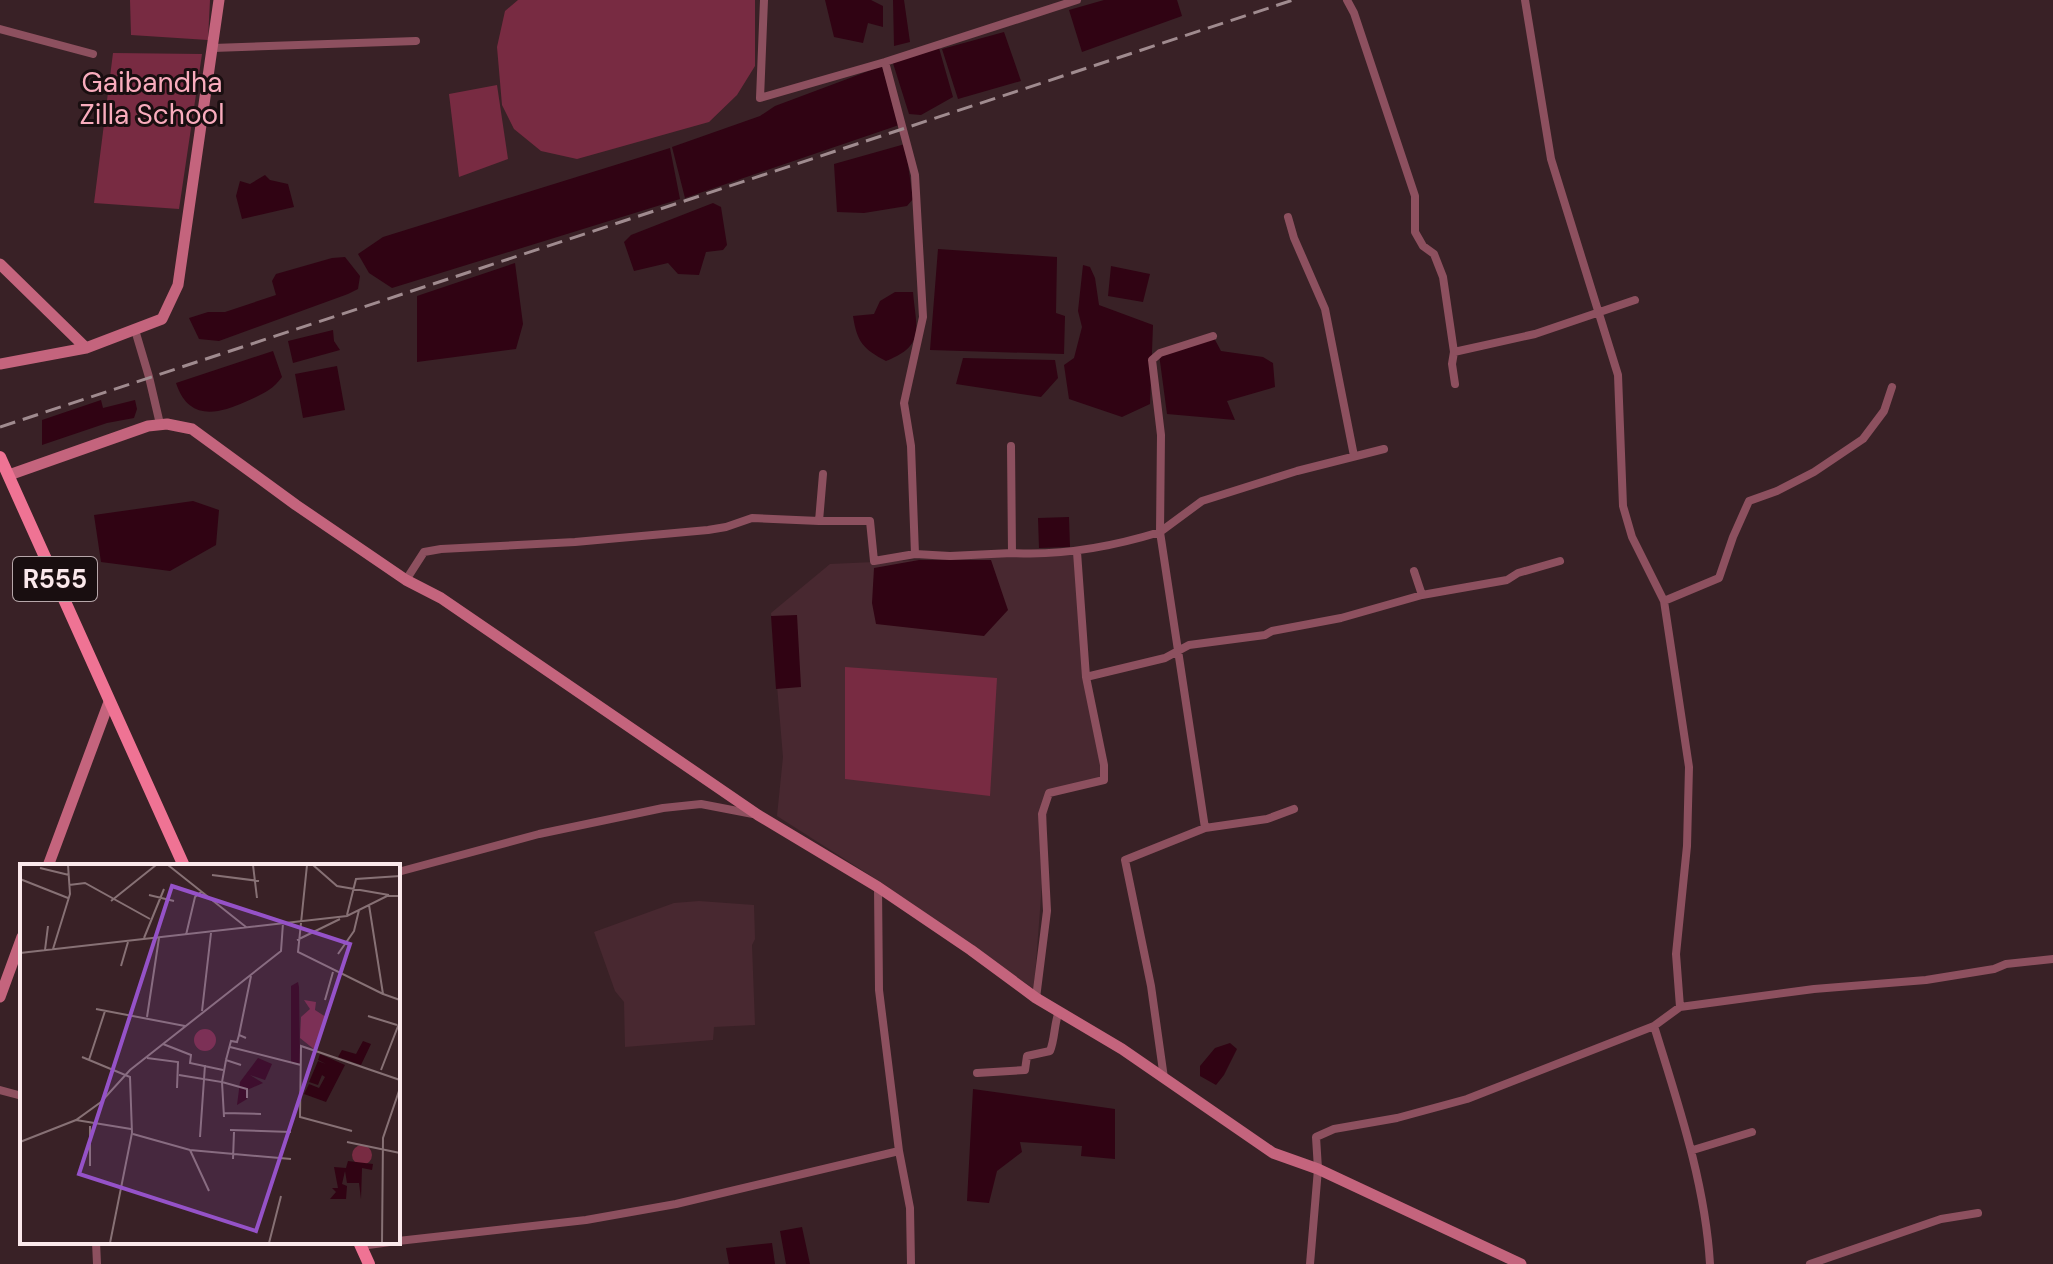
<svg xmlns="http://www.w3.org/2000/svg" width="2053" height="1264" font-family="'DM Sans',sans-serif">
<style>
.built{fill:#482830}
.green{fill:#782b42}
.water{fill:#300313}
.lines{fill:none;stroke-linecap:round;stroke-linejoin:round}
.street{stroke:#8d505f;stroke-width:8}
.secondary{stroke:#c4647d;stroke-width:11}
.primary{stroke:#ef7394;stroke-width:12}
.rail{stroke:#a08b8f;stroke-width:3;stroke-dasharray:16 8;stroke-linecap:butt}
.labels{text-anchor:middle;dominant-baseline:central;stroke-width:6;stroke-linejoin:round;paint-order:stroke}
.shield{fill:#190e10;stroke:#b7a7aa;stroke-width:2}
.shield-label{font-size:26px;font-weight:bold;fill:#fbe9ec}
.park-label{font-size:28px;fill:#f9acbd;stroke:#190e10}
.inset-road{fill:none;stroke:#877175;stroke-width:2}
.view{fill:#9552c8;fill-opacity:0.15;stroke:#9552c8;stroke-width:4}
.inset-edge{fill:none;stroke:#fbe9ec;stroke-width:4}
</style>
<rect width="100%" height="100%" fill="#392126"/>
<path class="built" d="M1076,553L1083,676L1104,780L1049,792L1034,989L882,883L777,816L783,757L771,613L830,564Z
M699,901L754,905L755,939L752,945L755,1025L714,1027L713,1040L625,1047L624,1002L615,991L594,932L674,903Z"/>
<path class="green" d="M130,0H210L208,40L131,35Z
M518,0H755V66L737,95L709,122L577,159L541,151L514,129L502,105L497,47L505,11Z
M113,53L202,54L179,209L94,203Z
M497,85L508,159L459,177L449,94Z
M845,667L997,678L990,796L845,779Z"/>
<path class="water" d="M825,0H871L883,6V27L868,23L863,43L834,37Z
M893,0H904L910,42L894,46Z
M1104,0H1177L1182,16L1082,52L1069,10Z
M1004,32L1021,81L958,99L942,49Z
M939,48L953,97L921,115L909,114L892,60Z
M882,66L899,125L685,198L672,147L760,116L775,106Z
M905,144L913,199L907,206L864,213L837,212L834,164Z
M670,148L680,199L392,288L369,273L358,254L383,237Z
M265,175L270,180L288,184L294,207L242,219L236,196L240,181L250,184Z
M713,203L721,207L727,245L723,250L706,252L699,275L678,274L668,263L634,271L624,242L631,235Z
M938,249L1057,257L1056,313L1065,316L1064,354L930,350Z
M345,257L360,276L358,289L348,294L219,341L199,339L189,318L208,312H225L276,295L272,281L276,274L332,258Z
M515,263L523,324L516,349L417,362V296Z
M1083,265L1090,267L1095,278L1099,305L1153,325L1150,404L1122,417L1069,399L1064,365L1074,358L1082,327L1078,311Z
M1111,266L1150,274L1143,302L1108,296Z
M895,292H913C916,329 926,345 886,361C863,349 857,342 853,316L874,314L880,301Z
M333,330L334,341L340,350L293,363L288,341Z
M1214,338L1221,351L1263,357L1273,363L1275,387L1227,401L1235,420L1167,414L1159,354Z
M273,351L282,377C272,391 260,395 245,402C216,415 188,420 176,383Z
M963,358L1055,360L1058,378L1041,397L956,384Z
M337,366L345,410L303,418L295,374Z
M101,400L103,408L135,400L137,409L134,418L107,423L42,445V420Z
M193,501L219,510L216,545L170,571L101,562L94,515Z
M1069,517L1070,547L1039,548L1038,518Z
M919,560H991L1008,610L984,636L876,624L872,603L874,568Z
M797,615L801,687L776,689L771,616Z
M1230,1043L1237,1049L1224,1075L1216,1085L1200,1076V1066L1215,1048Z
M973,1089L1115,1109V1159L1081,1156L1082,1146L1020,1142L1022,1152L997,1171L989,1203L967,1201Z
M802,1227L810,1264H786L780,1231Z
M772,1243L775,1264H729L726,1248Z"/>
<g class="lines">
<path class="street" d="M764,0L760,98L885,62L1077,0
M1347,0L1354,13L1415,196V232L1423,246L1434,254L1443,277L1454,352L1452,364L1455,384
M1525,0L1551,159L1618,375L1623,506L1632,537L1664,601L1689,767L1687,846L1676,954L1680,1007
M0,29L93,54
M213,48L416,41
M885,62L915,175L923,317L904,403L911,446L915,554
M1288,217L1294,238L1325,309L1354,456
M135,330L149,377L160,424
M1454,352L1535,334L1635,300
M1011,446L1012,553C1063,556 1111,547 1160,532L1161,435L1152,360L1160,353L1213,336
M819,521H870L874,561L915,554L950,556L1012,553
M1414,571L1422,595
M406,580L424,552L441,549L575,542L708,530L726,527L752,518L819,521L823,474
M1664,601L1719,578L1733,537L1749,501L1777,491L1814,472L1863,439L1884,411L1892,387
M1086,677L1165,658L1189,645L1265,635L1272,631L1341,618L1422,595L1507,580L1518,573L1560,561
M1205,828L1160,532L1202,501L1297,471L1384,449
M398,872L539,834L663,808L701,804L753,814
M878,887L879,990L899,1151L910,1208L911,1264
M1036,998L1047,911L1042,814L1049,793L1104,780V765L1086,677L1077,552
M1654,1026C1678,1104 1705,1182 1710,1264
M977,1073L1025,1070L1027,1056L1050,1051C1055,1039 1054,1024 1059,1011
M1164,1078L1151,986L1125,860L1205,828L1267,819L1294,809
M0,1090L22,1096
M1693,1150L1752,1132
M398,1241L586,1220L676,1204L899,1151
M96,1242L97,1264
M361,1246L390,1242
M1310,1264L1318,1169L1316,1137L1334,1129L1397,1118L1467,1099L1654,1026L1680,1007L1814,989L1926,980L1994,969L2006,964L2053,959
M1810,1264L1941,1219L1978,1213"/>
<path class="secondary" d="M0,264L86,348
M0,364L86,348L162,319L178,285L219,0
M9,475L148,426L167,424L192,429L296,505L406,580L441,598L758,815L878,887L971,950L1036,998L1122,1049L1273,1153L1318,1169L1521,1264
M48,866L109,702
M0,997L22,937"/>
<path class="primary" d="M0,457L184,866
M359,1242L369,1264"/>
<path class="rail" d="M0,427L1293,0"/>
</g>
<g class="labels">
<rect class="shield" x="13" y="557" width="84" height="44" rx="6"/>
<g class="shield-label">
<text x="55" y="579">R555</text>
</g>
<g class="park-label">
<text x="152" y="82">Gaibandha<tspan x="152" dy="32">Zilla School</tspan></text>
</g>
</g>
<g transform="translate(20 864)">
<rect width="380" height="380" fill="#392126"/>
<path d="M284,136L296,138L295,146L306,153L295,186L280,174L281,153L290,145ZM174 176a11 11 0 1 1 22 0a11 11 0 1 1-22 0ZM332 291a10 10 0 1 1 20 0a10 10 0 1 1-20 0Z" fill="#782b42"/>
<path d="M278,118L279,123L280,200H271V122ZM343,177L351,180L341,201L318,193L322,186L336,190ZM300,190L325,201L306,238L284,230L289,220L299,224L305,213L302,211L298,221L289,218L298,197L306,200L298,196ZM238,194L252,200L245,216L230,211L243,219L227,226V235L217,241L220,218ZM328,297L353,300L352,306L342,304L341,335L339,319H327L325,307L322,320L327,322L326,335H310L316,328L312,324H318L314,303L326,304Z" fill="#300313"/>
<path class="inset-road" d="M148,1L226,63M233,1L237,34M287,1L278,88L363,130M293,1L317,22L369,31M20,4L49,11M192,11L239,17M0,15L48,34M49,21L65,19L130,55M129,31L154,37M91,37L136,1M349,41L363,130L380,136M327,51L336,15L380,12M166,71L175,33L181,28M124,74L144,25M277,76L320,55M33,85L50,30L48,1M25,86L28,62M0,89L327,52L367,32H380M318,90L334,67L339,46M101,102L108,78M305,136L313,108M76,145L165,162M182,147L191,69M348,152L377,161M127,153L139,74M226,174L219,171L231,112M143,180L171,191L170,199L203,206M210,183L281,201M62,193L110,213L112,269L90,379M127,194L158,198L157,224M69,196L85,147M206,196L211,177L217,178L219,171M221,201L206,196L202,218L227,225V234M361,206L380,157M159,211L202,218L204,253M204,249L241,250M56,256L111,265M210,266L271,268M332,267L280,253L281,182L380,216M113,270L170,286L271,295M180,273L185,201M0,278L56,256L81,238L110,206L261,87L263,59M327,278L380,289M170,286L189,327M213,295L214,268M70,302V262M249,379L261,332M362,379L363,274L380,224"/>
<path class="view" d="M152,22L330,80L236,367L59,310Z"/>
<rect width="380" height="380" class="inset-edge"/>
</g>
</svg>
